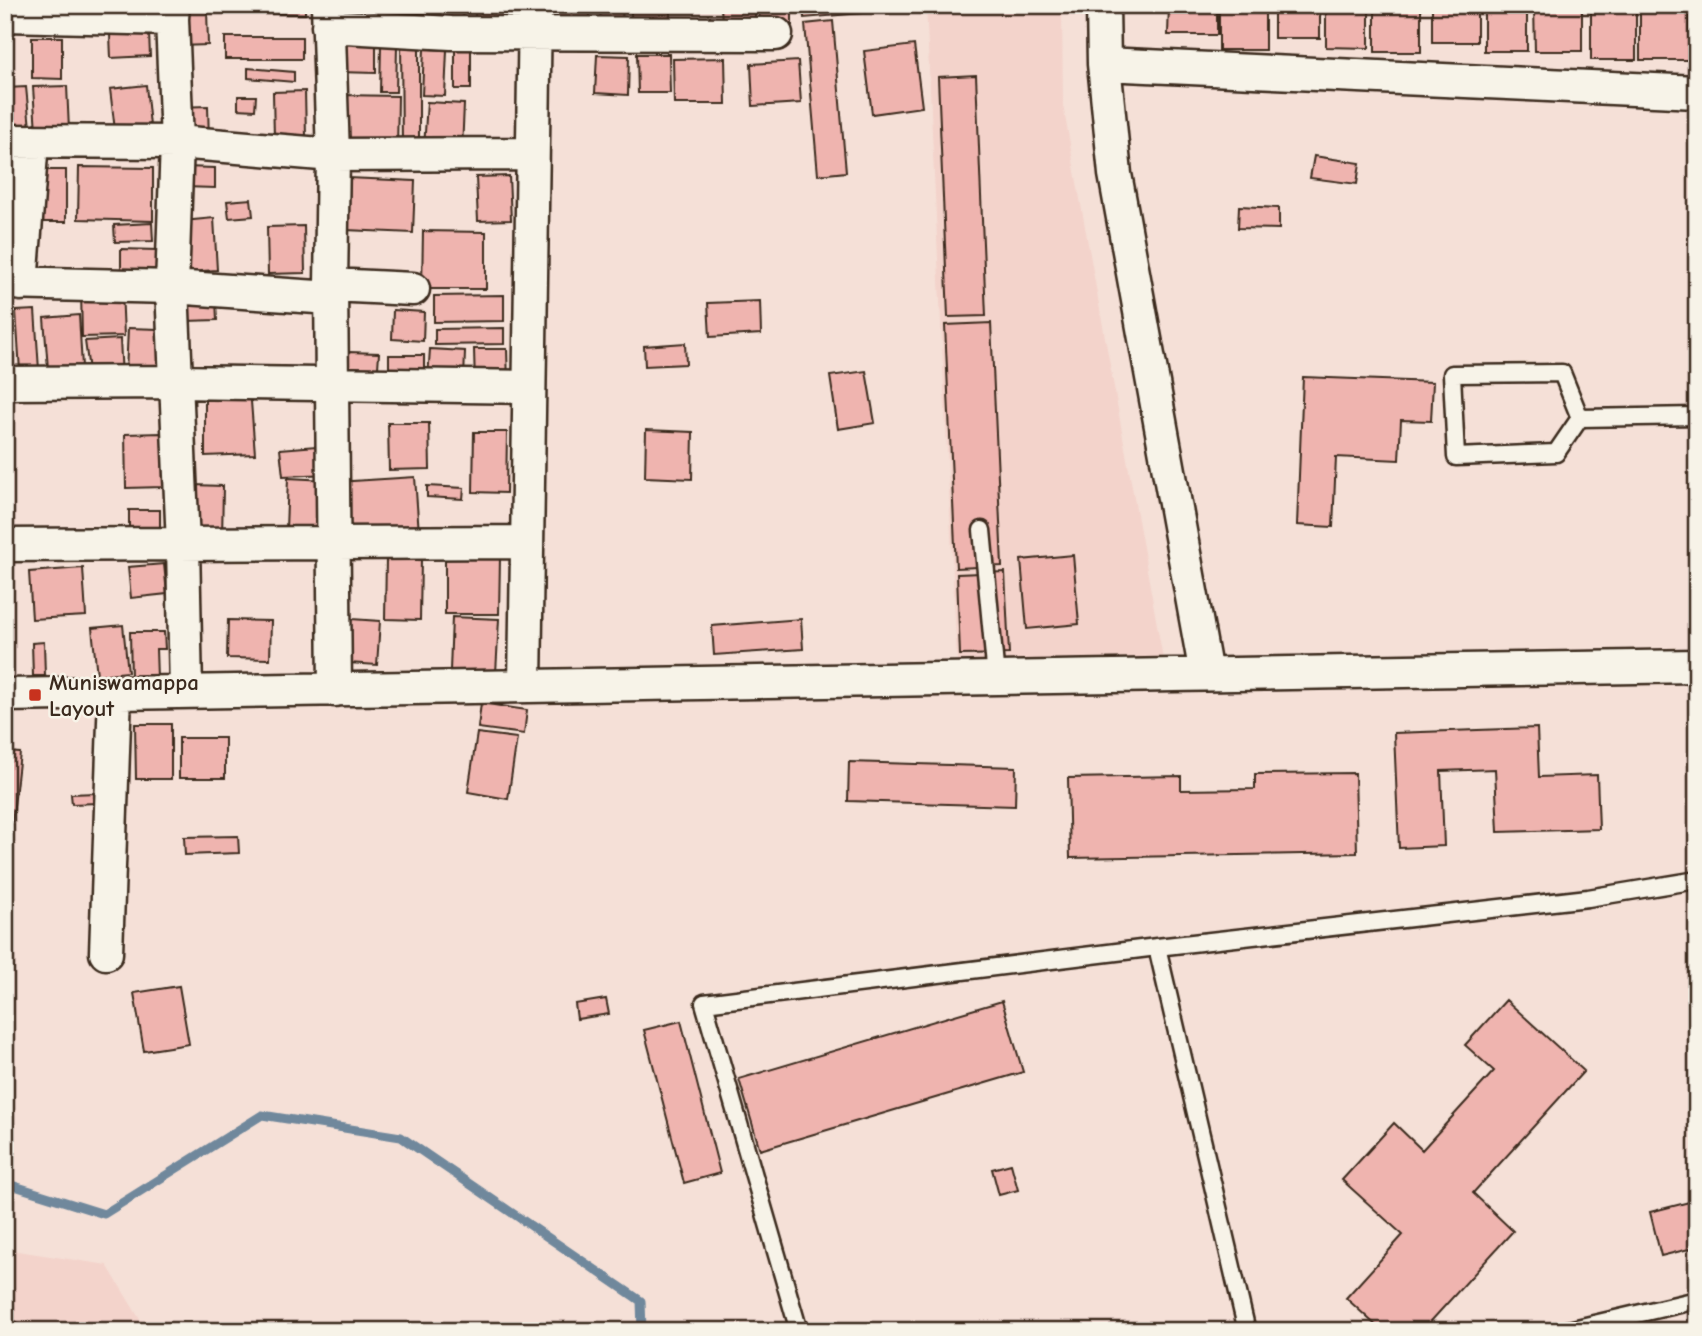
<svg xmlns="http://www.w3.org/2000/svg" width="1702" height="1336" font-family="'Comic Neue',sans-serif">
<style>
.built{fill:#f3d3cb}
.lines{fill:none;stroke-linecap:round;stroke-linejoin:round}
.stream{stroke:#6f889c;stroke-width:9}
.building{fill:#efb4af;stroke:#3b2a1e;stroke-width:2}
.lane-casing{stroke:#3b2a1e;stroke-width:21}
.street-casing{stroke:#3b2a1e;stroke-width:37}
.lane{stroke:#f7f3e8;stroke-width:16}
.street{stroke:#f7f3e8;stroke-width:32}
.poi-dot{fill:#c8321e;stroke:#f7f3e8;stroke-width:2.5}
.labels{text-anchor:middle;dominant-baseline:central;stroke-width:5;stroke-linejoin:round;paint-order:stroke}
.poi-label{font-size:23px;font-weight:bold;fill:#3b2a1e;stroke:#f7f3e8;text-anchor:start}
</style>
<rect width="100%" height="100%" fill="#f5e0d7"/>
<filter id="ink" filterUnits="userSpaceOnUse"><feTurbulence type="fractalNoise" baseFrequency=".0143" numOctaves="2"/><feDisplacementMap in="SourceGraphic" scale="14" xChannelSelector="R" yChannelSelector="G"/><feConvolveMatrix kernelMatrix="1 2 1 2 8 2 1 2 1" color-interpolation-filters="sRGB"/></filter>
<g filter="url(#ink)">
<path class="built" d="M926,5H1062L1063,105L1163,658L957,662Z
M5,1249L107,1265L147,1331H5Z"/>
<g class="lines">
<path class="stream" d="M5,1183L104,1214L262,1115L401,1137L641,1301L642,1331"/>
</g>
<path class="building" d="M248,5H305V14L248,13Z
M342,5H386L385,18L341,16Z
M419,5H463L462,21L418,19Z
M476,5H514L512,28L474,25Z
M541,5H590V26L541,25Z
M600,5H622L623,28H601Z
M631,5H670V27L631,25Z
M721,5H754L756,25H722Z
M759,5H792V25L760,27Z
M803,5H921V8L804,18Z
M1169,5H1217V35H1168Z
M1219,5H1265V50H1219Z
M1274,5H1320V38H1274Z
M1326,5H1369V48L1326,47Z
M1375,5H1421V52H1375Z
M1432,5H1477V42H1432Z
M1484,5H1527V51H1484Z
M1534,5H1582V51H1535Z
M1591,5H1636V60H1591Z
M1640,5H1689V60H1640Z
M1694,5H1697V61H1694Z
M207,9L208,45L179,46L177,10Z
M833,21L846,172L818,175L805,24Z
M149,33L150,56L111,58L110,34Z
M32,37H62V79L32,78Z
M225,37H302V59H225Z
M337,42L376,43V73L337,72Z
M401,42L419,43V145H402Z
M381,45H397L396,92H380Z
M914,45L922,107L872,114L864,51Z
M455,47H471V89H455Z
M424,49L447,50L445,96L422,95Z
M637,54H669L670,93H638Z
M597,55L629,56L628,95L595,93Z
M725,58L726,104H674L673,59Z
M798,61L801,103L753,106L751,64Z
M248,68L294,72V82L248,78Z
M976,75L986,316L948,317L938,77Z
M146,85L150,126L115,130L110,89Z
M67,86L69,130L36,131L33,87Z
M26,87L30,128L9,130L6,88Z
M305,91L306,137L274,138L273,92Z
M340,95L398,96L397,150L339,149Z
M238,96H256L255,110L238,109Z
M427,102L464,104L462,150L424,148Z
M208,106L209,141L177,142L176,107Z
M1314,156L1360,163L1357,184L1310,178Z
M79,167L153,168V221L78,219Z
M184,167L215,168V188L184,187Z
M37,170H66V222H37Z
M509,176L511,220L478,221L476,177Z
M348,178L415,181L413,233L346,230Z
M251,199L253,216L229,218L227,201Z
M1239,206L1279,208V229L1238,228Z
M214,218L217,270L187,272L183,221Z
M152,223L153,241L115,242L114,225Z
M304,226L305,273L268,274L267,227Z
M423,231L486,232V289H422Z
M121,249L157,250V278L121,277Z
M122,289L124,336L82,337L81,290Z
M504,295V321L434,322V296Z
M5,298H8V349H5Z
M216,300L217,320L186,321L185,301Z
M760,301L761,334L710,337L708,303Z
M35,310L39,370L20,371L16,311Z
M393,310L424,312L423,341L392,339Z
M79,315L82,367L48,369L44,318Z
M991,323L1002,566L956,568L945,325Z
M128,328L159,329L158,375L126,373Z
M504,328V344L435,345V329Z
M120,339L122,378H90L85,341Z
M685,343L686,364L645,366L644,346Z
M430,349L465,351L464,380L428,378Z
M474,349H507L508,384H475Z
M348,352L379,353L378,368H348Z
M389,355H424V369L389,368Z
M866,371L875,423L838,429L830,376Z
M1303,377L1433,382L1431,421L1401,420L1399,460L1336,457L1333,527L1297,525Z
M250,388L255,454L205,456V391Z
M388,423H429L430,469L389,470Z
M646,430L693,432L692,479L645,477Z
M474,432H507L506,493L473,492Z
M162,433L163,487L126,488L125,434Z
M329,445V474L283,476L280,449Z
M415,477L419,533L341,538L337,482Z
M288,478L327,480L326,531L286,529Z
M193,485L223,486L222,540H192Z
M427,486L464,488L463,499L427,497Z
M129,510H160V531L129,530Z
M1073,555L1079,624L1027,629L1021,560Z
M445,556L500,557L499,614H445Z
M386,558L421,559L420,620L385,619Z
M164,564L167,594L131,598L128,567Z
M83,568L86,616L32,619L29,572Z
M1005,572L1009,654L960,655L957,574Z
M452,617L499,619L496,673L450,671Z
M351,619L380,621L377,665L349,663Z
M801,619L803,649L714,655L712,626Z
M228,620L271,621L270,659L227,658Z
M123,625L128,672L97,675L92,628Z
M130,632H164L165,649H156L157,678H131Z
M44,642L45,676H33L32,643Z
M481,703L527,710L524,734L478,728Z
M135,724H171V779H136Z
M1537,728L1539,777L1597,775L1599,829L1498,832L1495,769L1441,771L1444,846L1399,848L1394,733Z
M477,733L517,738L508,799L468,792Z
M179,738H225V778H179Z
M5,752L20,753L11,833L5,832Z
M849,762L1016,767L1015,806L848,801Z
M1355,773L1357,853L1070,858L1068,778L1181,776V790L1255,789V774Z
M96,793L97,803L72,804L71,794Z
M238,836L239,853L185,855L184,837Z
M179,986L189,1044L144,1051L134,993Z
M606,999L609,1014L577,1019L575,1004Z
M1506,1000L1584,1071L1473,1193L1513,1231L1422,1331H1382L1346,1298L1403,1235L1342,1180L1394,1123L1422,1150L1494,1071L1465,1045Z
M1002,1001L1023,1072L760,1150L739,1079Z
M681,1021L720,1173L684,1183L644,1030Z
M1011,1164L1018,1190L999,1195L992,1169Z
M1697,1200V1247L1661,1256L1650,1212Z
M5,1312L26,1331H5Z"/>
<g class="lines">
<g class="lane-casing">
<path id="lane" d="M1562,373L1580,418L1556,453L1456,457L1452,374Z
M1580,418L1697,416
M982,530L996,678
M799,1331L704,1003L1157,947
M1247,1331L1157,947L1588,898L1697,880
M1564,1331L1697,1300"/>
</g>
<g class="street-casing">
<path id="street" d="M173,5L172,19L177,142L172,287L183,545L186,692
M328,5L333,155L331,285L335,690
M1103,5L1104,64L1697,92
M5,15L172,19
M328,26L451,33L776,34
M1104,64L1115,174L1206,674
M5,141L177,142L333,155L531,154
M5,283L172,287L331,298
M21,284L32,141
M331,285L413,289
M5,383L175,382L529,387
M5,545L527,542
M525,686L535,5
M5,695L1697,666
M106,953L115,693"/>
</g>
<use href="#lane" class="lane"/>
<use href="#street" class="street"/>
</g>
</g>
<rect class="poi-dot" x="28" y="688" width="14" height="14" rx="3.5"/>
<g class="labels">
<g class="poi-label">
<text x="49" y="682">Muniswamappa<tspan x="49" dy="26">Layout</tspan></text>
</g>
</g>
<rect width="1702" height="1336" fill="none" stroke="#f7f3e8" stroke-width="28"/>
<rect x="14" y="14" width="1674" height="1308" fill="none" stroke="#3b2a1e" stroke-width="2.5" filter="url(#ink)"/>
</svg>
